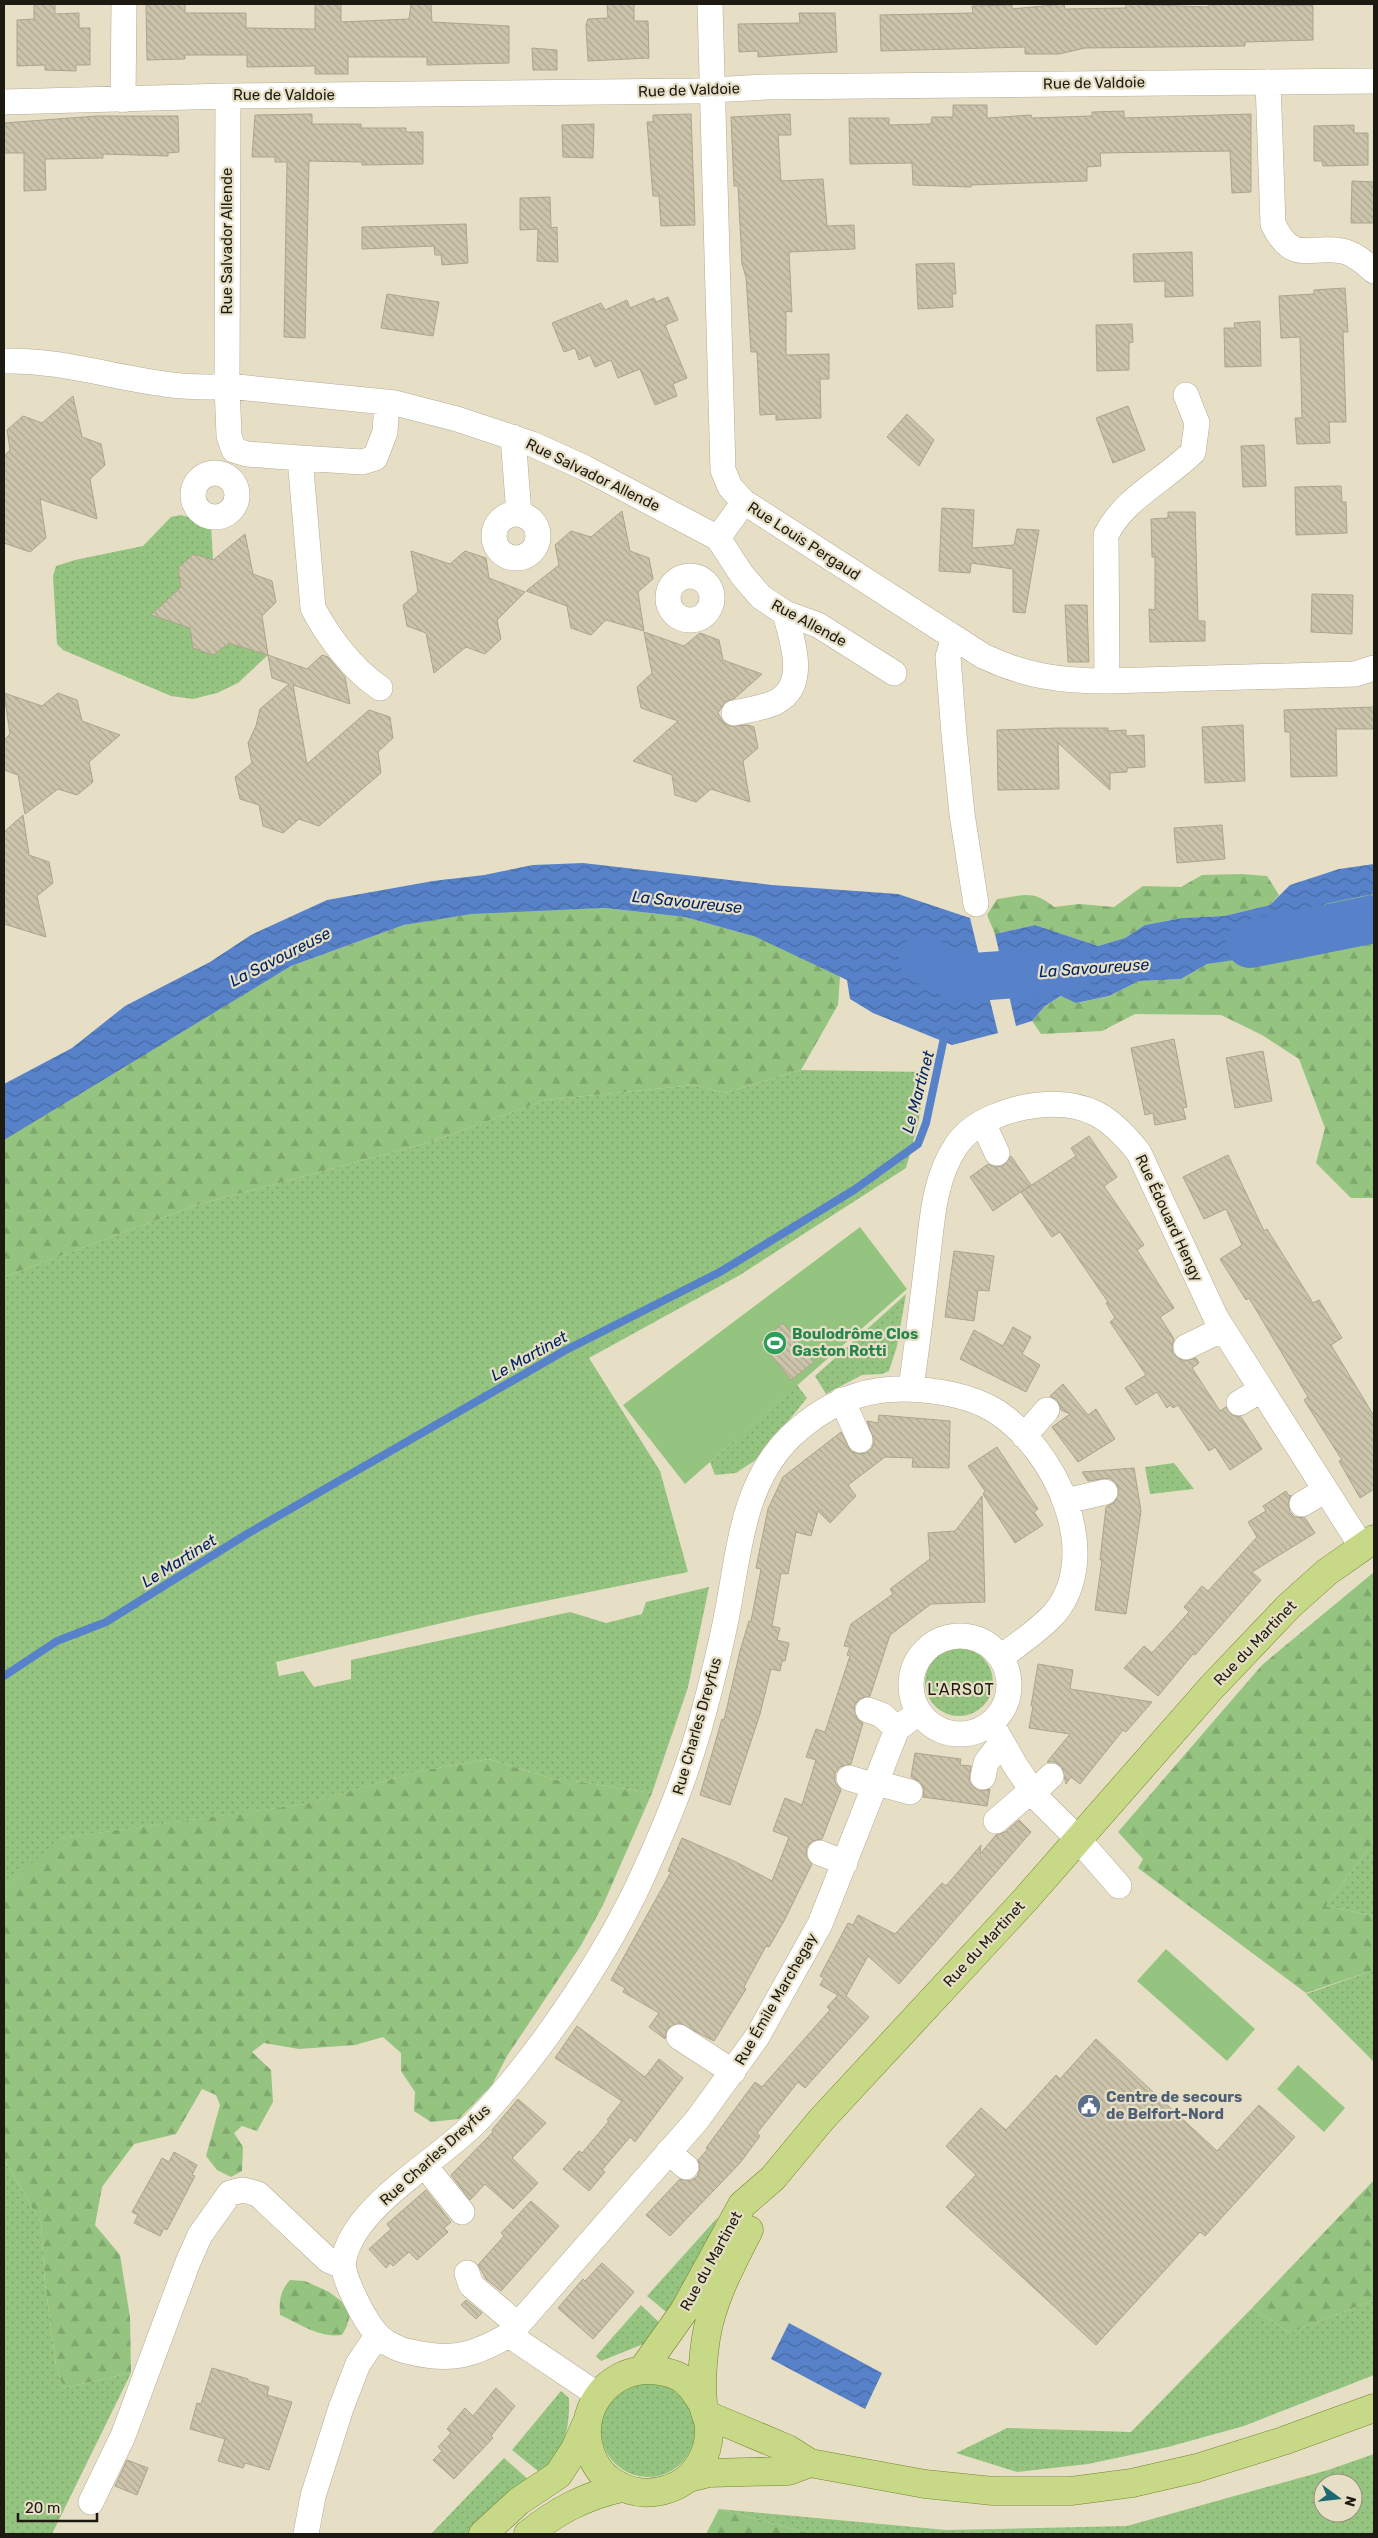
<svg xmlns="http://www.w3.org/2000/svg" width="1378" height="2538" font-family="Rubik,sans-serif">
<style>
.grass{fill:url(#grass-dots);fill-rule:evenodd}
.forest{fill:url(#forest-firs)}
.park{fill:#95c480}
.water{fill:url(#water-waves)}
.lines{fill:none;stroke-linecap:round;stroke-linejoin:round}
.stream{stroke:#5782ca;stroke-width:8}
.river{stroke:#5782ca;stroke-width:48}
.building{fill:url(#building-back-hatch);stroke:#aca48c}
.minor-casing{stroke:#b3ac93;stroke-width:26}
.major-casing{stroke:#73852a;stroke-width:29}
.minor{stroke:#fff;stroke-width:25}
.major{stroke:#c7d987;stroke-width:28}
.labels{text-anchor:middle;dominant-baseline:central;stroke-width:4.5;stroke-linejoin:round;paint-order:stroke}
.street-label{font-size:15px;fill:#1d1a11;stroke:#e6dfc5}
.leisure-label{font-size:15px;font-weight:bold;fill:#27864d;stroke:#e6dfc5;text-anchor:start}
.service-label{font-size:15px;font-weight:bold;fill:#4e5e75;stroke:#e6dfc5;text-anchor:start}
.water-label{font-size:16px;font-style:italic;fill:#002363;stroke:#e6dfc5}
.neighbourhood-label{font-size:16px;letter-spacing:1px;fill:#1d1a11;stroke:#e6dfc5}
</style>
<defs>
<pattern id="grass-dots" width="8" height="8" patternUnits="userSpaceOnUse" patternTransform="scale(1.25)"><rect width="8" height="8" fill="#95c480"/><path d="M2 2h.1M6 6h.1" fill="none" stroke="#80a86e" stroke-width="1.8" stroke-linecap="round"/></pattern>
<pattern id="forest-firs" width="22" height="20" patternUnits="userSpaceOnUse" patternTransform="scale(1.25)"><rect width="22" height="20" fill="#95c480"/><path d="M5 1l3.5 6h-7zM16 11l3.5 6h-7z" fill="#80a86e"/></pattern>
<pattern id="water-waves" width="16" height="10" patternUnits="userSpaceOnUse" patternTransform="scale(1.25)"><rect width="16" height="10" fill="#5782ca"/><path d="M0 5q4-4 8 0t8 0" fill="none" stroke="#476aa3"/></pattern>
<pattern id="building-back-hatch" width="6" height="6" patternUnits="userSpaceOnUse" patternTransform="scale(1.25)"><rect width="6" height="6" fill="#cbc3aa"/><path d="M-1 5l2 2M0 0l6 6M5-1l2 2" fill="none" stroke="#aea791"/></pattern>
</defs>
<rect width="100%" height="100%" fill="#e6dfc5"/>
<path class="grass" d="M181,515L211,524L213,560L194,554L178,568L181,587L151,615L190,628L193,648L213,655L229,643L268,655L238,683L217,693L193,699L171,696L63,650L57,644L53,576L56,566L75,560L143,546L171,517Z
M801,1070L925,1072L919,1120L906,1168L740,1275L589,1358L660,1471L688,1572L476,1615L276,1662L279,1676L303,1671L314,1687L351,1679V1660L570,1612L606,1623L642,1614L646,1602L709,1587L688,1687L652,1793L575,1781H560L489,1759L419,1771L306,1804L61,1838L4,1888V1277L197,1205L427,1143L546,1100L694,1085L725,1093Z
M906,1294L897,1346L889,1371L882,1374L862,1375L826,1394L815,1376Z
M797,1385L807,1398L757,1459L736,1473L715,1475L710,1462Z
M1174,1463L1194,1489L1150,1494L1145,1467Z
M925 1682a34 34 0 1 1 68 0a34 34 0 1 1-68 0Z
M1374,1842V1916L1326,1906Z
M1374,1970V2062L1306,1994Z
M4,2159L41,2223L45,2283L56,2365L63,2388L131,2373L52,2534H4Z
M718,2217L706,2247L671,2316L647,2296Z
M1374,2300V2375L1244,2426L1168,2447L1088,2464L1017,2472L956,2453L1007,2428L1131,2432L1252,2308L1290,2333Z
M641,2305L664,2327L651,2341L601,2361L596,2356Z
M601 2430a47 47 0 1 1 94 0a47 47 0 1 1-94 0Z
M561,2391L569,2398C570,2434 563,2447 543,2475L512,2450Z
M1374,2454V2534H812L719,2509L946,2530L1127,2526L1328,2470ZM1323,2483H1353V2513H1323Z
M504,2458L530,2481L503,2501L468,2534H431Z"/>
<path class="forest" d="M1241,874L1267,876L1279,895L1270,905L1224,916L1182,918L1145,925L1125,938L1098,946L1035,925L995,934L987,915L997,899C1023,896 1032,889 1054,907L1079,904L1114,907L1143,886L1181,887L1202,875Z
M1374,894V1198H1351L1316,1163L1325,1128L1299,1059L1262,1035L1221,1015L1135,1014L1102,1031L1041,1034L1032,1021L1045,1006L1062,996L1077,1003L1109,996L1139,981L1181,979L1207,964L1253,956L1324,903Z
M605,908L685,917L756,937L819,944L840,977L838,1005L801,1070L725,1093L694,1085L546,1100L427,1143L197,1205L4,1277V1133L291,966L404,925L470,913Z
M1374,1572V1842L1326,1906L1374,1916V1970L1306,1993L1138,1868L1143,1859L1118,1832L1262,1665Z
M489,1759L560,1781H575L652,1793L603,1905L580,1947L507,2056L492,2085L459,2119L431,2122L414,2111L415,2092L401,2071V2053L383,2037L355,2045L299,2049L264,2043L252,2052L271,2070L273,2102L257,2131L242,2126L234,2133L243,2147L242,2171L231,2177L217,2170L206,2156L220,2105L216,2095L202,2089L176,2134L134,2144L102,2187L95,2225L120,2255L130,2317L131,2373L63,2388L56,2365L45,2283L41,2223L4,2159V1888L60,1838L305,1804L419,1771Z
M1374,2180V2300L1290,2333L1252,2308Z
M290,2280L305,2281L329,2292L341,2301L350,2315L347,2326L342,2335C318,2338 301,2324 280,2315C279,2301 280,2291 290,2280Z
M719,2509L812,2534H706Z"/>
<path class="park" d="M860,1227L907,1289L685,1484L623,1405Z
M1166,1949L1255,2029L1227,2061L1137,1981Z
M1298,2065L1345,2108L1324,2132L1277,2089Z"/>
<path class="water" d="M583,863L772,885L898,894L970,918L998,1033L952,1045L873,1013L850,999L847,980L756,937L685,917L605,908L471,914L404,925L291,966L4,1140V1084L72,1048L125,1006L210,962L251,935L327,900L433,881L484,875L533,865Z
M1374,864V894L1324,904L1309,949L1207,964L1181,979L1139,981L1109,996L1076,1003L1061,996L1045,1006L1032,1021L1016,1026L995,934L1035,925L1098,946L1125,938L1145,925L1182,918L1224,916L1270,905L1290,885L1339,869Z
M789,2323L882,2373L865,2409L771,2359Z"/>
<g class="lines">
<path class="stream" d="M4,1676L57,1641L106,1622L247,1534L564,1351L720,1272L854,1190L918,1144L926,1123L945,1033"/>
<path class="river" d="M1250,944L1374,919
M923,959L960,978L1071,970"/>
</g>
<path class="building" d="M34,4H55V14L79,13V28H90V65H76V71L45,70V65L17,66V20L34,19Z
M146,4H185V13H246V28L315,29V4H341V22L409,19L411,4H431L432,22L509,26V63L427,65V57H348V74H315V66L247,67V55H185V59L147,60Z
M607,4H634V21H648L649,58L588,61L586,25L588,19L608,18Z
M1064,4L1065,9L1126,8V4L1209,7V5L1236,4H1265V6L1313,5V40L1245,42V46L1085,48L1059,54H1025V47L881,51L880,15L973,13L972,6L1012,5V9Z
M799,13H835L837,52L758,57V51L739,52L738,24L800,23Z
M532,48L557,50V70H533Z
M953,105H987V118L1031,115L1032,118L1092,116V112L1124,111V118L1251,114V192L1232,193L1230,151L1100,153L1101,166L1087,167V181L971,185V187L913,185L912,163L850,164L849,118H889V125L931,124L932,117H953Z
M312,114V124H361V128H406V132H423V164L362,165V162L309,161L305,338L284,337L287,162H275V157H252L255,115Z
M691,114L695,225L661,226L659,196H653L647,122H653V115Z
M790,114L791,135H778L781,181L823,179L827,226L854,225L855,249L789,252L792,312L786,311V355L829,354V379H820L821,418L776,420V414L760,415L757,352H751L746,277L742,264L738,186H734L731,117Z
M97,116H178L179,152L168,153V156L103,154V158L45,159L46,190L24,191V153H4V123Z
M594,124L593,158L563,157L562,125Z
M1354,125V133H1368V165L1323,166L1322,161H1314V126Z
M1352,181L1374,182V223H1351Z
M550,197L551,228L557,227L558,262L537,261L538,229L520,230V198Z
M466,224L468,263L442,265L441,255H435L434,246L362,249V227Z
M1192,252L1193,296L1165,297V281L1134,282L1133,254Z
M954,263L956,294H952L953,307L918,309L916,264Z
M1345,288L1348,332H1343L1346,422H1329L1330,443L1297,444L1295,418H1302L1300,337L1281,338L1279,296L1314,294V290Z
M387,294L439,302L433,336L381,328Z
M668,297L678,320L665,325L687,378L673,384L677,396L655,405L640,369L618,378L611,360L595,367L590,355L579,360L575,348L564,352L552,323L601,303L605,310L627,300L630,308L654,298L656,302Z
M1260,321L1261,366L1225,367L1224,328H1235L1234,323Z
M1132,324L1133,342L1129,343V370L1097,371L1096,325Z
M73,396L82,437L101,444L105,465L90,479L97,519L40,499L46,538L30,552L4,543V456L10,450L7,430L23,416L42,423Z
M1128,406L1145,450L1113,463L1096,418Z
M907,414L934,440L919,466L887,437Z
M1264,445L1266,486L1243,487L1241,446Z
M1341,486L1342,502H1346L1347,533L1296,535L1295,487Z
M942,508L974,510L972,548L1014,545L1017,529L1039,530L1025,613L1013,612V569L971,563L970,573L939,571Z
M622,511L630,551L649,558L653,579L638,592L644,631L606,620L591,635L571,628L567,606L526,591L559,565L555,545L571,531L591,537Z
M1168,512H1195L1198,621H1205V641L1150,642L1149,609L1155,610V557H1152L1151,519L1168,518Z
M245,534L253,574L272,581L276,602L262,616L268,655L229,643L213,655L193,648L190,628L151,615L181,587L178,568L194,554L213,560Z
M411,551L450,564L465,551L486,558L489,578L525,592L497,620L501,639L485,654L466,647L434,673L426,633L407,626L403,605L418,592Z
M1312,594L1353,595L1352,634L1311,632Z
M1065,605H1087L1089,662H1068Z
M644,632L684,646L700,633L719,640L723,660L762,674L735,698L725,702L718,713L723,722L729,726L748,725L754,727L758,748L743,761L750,802L711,789L696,802L675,795L672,775L633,761L678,721L641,708L637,687L652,673Z
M268,655L307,669L322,655L328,657L345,677L350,704L293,685L307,764L369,710L390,717L393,738L378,752L381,773L319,826L299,819L283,833L263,826L259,805L240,799L235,777L252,763L248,743L256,726L260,709L289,684L272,678Z
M4,693L42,706L58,693L77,700L82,721L120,735L89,762L93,782L77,795L58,789L25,814L18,775L4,770V740L10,734Z
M1374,707V729H1336L1337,776L1291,777L1290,732H1285L1284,710Z
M1243,725L1245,781L1205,783L1202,727Z
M1058,728H1108V731L1126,730V736L1144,735L1145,767L1127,768V772L1110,773V790L1058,743L1059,789L998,790L997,730Z
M23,815L29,855L49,862L53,883L37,896L46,937L4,924V832Z
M1222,825L1225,859L1177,863L1174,828Z
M1174,1039L1187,1107L1183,1108L1186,1119L1155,1125L1153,1113L1145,1115L1131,1048Z
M1263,1051L1272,1101L1235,1108L1226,1058Z
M1089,1136L1117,1177L1104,1186L1144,1245L1137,1250L1174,1308L1160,1317L1174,1339L1172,1346L1173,1354L1184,1361L1196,1358L1199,1363L1192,1368L1220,1411L1226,1407L1232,1415L1241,1417L1262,1449L1230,1470L1215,1447L1209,1451L1178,1405L1173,1408L1170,1405L1167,1408L1157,1392L1136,1405L1125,1388L1146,1375L1110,1322L1115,1318L1106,1303L1108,1302L1060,1232L1052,1237L1021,1192L1076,1156L1071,1148Z
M1228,1155L1264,1231L1267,1229L1313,1303L1319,1300L1342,1338L1331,1345L1374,1416V1489L1360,1498L1339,1461L1342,1460L1304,1400L1308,1397L1249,1298L1246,1300L1220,1259L1242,1245L1226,1209L1204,1219L1183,1177Z
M1011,1156L1031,1185L993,1211L970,1177L988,1164L995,1167L1003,1166Z
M954,1251L994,1256L989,1291L978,1290L974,1321L945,1317Z
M783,1323L814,1362L791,1380L760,1342Z
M1013,1327L1031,1337L1022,1354L1040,1365L1026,1392L960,1359L974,1330L1003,1346Z
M1063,1384L1088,1415L1096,1409L1115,1439L1078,1462L1052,1427L1070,1414L1061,1410L1057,1400L1050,1396Z
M879,1415L950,1421L949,1468L912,1467L913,1458L885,1457L848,1485L856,1496L830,1523L818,1511L811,1536L796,1532L788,1574L781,1573L772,1626L780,1628L777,1640L789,1643L785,1661H782L780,1671L771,1669L760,1714L730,1805L700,1795L722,1719L724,1720L740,1651L749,1621H751L761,1569L756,1568L768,1509L783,1477L841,1432L851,1451L859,1454L866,1453L872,1448L874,1441L867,1421L878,1423Z
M997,1447L1038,1509L1034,1512L1043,1525L1015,1543L983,1494L985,1491L968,1466Z
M1134,1468L1141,1511L1126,1614L1095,1610L1102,1560H1100L1106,1507L1115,1502L1119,1489L1115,1482L1109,1478L1088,1481L1082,1472Z
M1286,1491L1289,1496L1291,1495L1288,1504L1290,1512L1295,1517L1305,1518L1315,1533L1252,1572L1261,1580L1195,1655L1193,1654L1158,1696L1124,1668L1144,1646L1152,1653L1189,1612L1184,1607L1202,1586L1208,1591L1257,1537L1248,1522L1266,1511L1263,1506Z
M982,1496L985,1602L931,1604L890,1635L870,1696L859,1699L854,1706L857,1719L863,1723L851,1764L840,1767L835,1773V1782L841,1790L822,1839L812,1841L807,1847L806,1856L812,1864L784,1921L769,1947L766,1946L744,1987L746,1989L714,2041L679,2023L667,2029L665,2039L649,2027L659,2013L623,1992L625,1988L611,1980L671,1872L668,1871L682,1838L736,1862L772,1881L789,1837L773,1831L785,1798L802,1805L816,1760L806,1757L816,1729L825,1732L850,1656L847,1655L850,1647L844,1646L851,1624L893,1594L890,1589L930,1559L928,1533L955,1531Z
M1038,1664L1073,1670L1070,1689L1152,1702L1126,1732L1123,1730L1080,1784L1071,1777L1066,1784L1062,1767L1055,1762H1047L1070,1734L1029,1728L1033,1706H1031Z
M915,1753L961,1759L960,1765L971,1766L969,1781L973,1787L980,1791L990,1789L987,1806L923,1797L924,1789L920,1782L911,1777Z
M1019,1820L1031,1832L899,1984L868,1956L846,1996L869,2017L805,2088L798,2082L757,2133L760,2136L740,2163L670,2236L646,2215L680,2179L690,2181L697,2177L700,2169L698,2160L708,2149L706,2148L755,2082L762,2087L830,2010L827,2007L838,1995L820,1985L824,1978L820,1976L848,1923L853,1925L858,1915L895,1934L942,1883L946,1886L981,1845L980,1854L996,1835L1005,1832Z
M577,2026L645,2077L659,2059L683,2078L635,2142L630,2137L602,2170L605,2172L589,2191L563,2169L579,2151L582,2153L609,2121L607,2120L622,2101L555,2058Z
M1096,2039L1217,2151L1259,2105L1295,2137L1205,2236L1200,2232L1096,2345L946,2207L976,2175L946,2146L981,2108L1006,2130L1056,2075L1060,2079Z
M518,2099L546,2123L512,2158L538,2183L513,2209L485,2184L470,2200L451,2175L493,2132L492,2130Z
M174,2152L197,2165L192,2175L195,2176L167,2230L164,2228L160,2236L134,2223L138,2215L132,2212L162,2158L169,2162Z
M426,2190L451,2222L444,2228L448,2232L417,2260L409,2252L393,2266L390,2263L386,2268L369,2249L391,2229L387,2224Z
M531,2201L559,2226L501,2291L486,2279L478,2265L504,2236L501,2233Z
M602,2263L634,2292L593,2339L558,2308L583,2279L585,2281Z
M466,2300L482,2313L476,2319L461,2305Z
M212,2368L248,2379V2381L269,2387L267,2395L292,2402L269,2470L245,2463L243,2468L218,2461L225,2439L190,2429L197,2403L201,2404Z
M496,2388L515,2406L491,2436L493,2438L454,2479L433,2460L442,2451L438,2447L451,2433L447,2429L465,2408L473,2416Z
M127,2460L148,2468L137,2495L115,2486Z"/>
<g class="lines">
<g class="minor-casing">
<path id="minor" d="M710,4L723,470L730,487L744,502L983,656C1025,676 1060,681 1107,681L1355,674L1374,668
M1268,82L1273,224C1293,265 1308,245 1342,251C1354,253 1365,263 1374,271
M228,96L227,386L395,403L457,419L532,444L585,468L718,538
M123,100L124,4
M4,102L228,96L693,91L766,87L1374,81
M4,361C79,359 150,393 227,386L229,436L234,450L247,454L300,458
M513,437L519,514
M193 495a22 22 0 1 1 44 0a22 22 0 1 1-44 0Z
M494 536a22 22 0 1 1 44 0a22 22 0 1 1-44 0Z
M718,538L742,575L761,597L785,613L818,625L894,673
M718,538L744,502
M668 598a22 22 0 1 1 44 0a22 22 0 1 1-44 0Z
M954,638L948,657L954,734L962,814L976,904
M1107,681L1106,535C1124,498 1165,480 1193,452L1197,423L1186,395
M380,688C353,670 328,637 313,608L300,458L362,462L375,458L385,432L387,402
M734,713C747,710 764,708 776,702C809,685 792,640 785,613
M983,1123L997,1153
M1186,1347L1223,1329
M911,1388C917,1346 922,1305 927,1263C932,1224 933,1180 956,1146C972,1121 1010,1108 1039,1105C1086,1100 1111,1117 1139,1153L1216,1318L1362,1547
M842,1400L860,1440
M1239,1403L1261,1390
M1024,1436L1047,1410
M1066,1501L1105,1492
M1302,1504L1324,1491
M911 1685a49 49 0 1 1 98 0a49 49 0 1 1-98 0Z
M868,1710L882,1715L897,1729
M919,1712L897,1729L820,1924L757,2037L697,2120L509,2335C474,2355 452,2362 411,2352C398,2350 383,2342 375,2332C364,2319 348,2287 344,2270C342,2262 345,2253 348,2246C368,2198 440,2159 477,2121C536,2059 600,1965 637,1888C664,1830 688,1773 704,1711C712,1681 720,1650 726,1619C739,1556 741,1484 791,1436C833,1397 876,1383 932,1391C955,1394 977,1399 997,1412C1054,1449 1105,1553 1054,1614C1039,1630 1019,1644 1001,1657
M991,1723L1015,1765L1038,1799L1078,1839L1119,1886
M983,1777L986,1763L1001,1743
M849,1778L875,1786
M877,1783L910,1792
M1034,1792L1051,1776
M996,1821L1032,1790
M820,1853L845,1863
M679,2037L733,2072
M668,2152L686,2167
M425,2166L462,2212
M467,2273L471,2285L518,2325
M509,2335L598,2395
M91,2502L123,2436L188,2262L200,2235L230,2193L243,2190L258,2194L328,2260L342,2266
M306,2534L313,2496L341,2408L358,2364L377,2336"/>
</g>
<g class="major-casing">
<path id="major" d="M642,2370L684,2311L742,2205L773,2178L821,2120L1025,1900L1211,1688L1289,1606L1327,1572L1374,1539
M703,2404C697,2396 692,2386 684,2380C675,2373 663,2371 652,2370C607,2368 575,2412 591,2454C595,2465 602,2475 611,2481C629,2493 647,2496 668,2489C694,2481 710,2455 709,2428C709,2419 703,2411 703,2403C701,2383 703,2358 706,2338C712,2300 732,2263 749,2230
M707,2415L788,2449L810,2463L925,2484L993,2491H1071L1132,2483L1197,2468L1283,2441L1374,2408
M689,2478L709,2473L788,2471L810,2463
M483,2534L519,2501L558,2475L575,2449L586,2424
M528,2534C557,2511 585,2496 621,2488"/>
</g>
<use href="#minor" class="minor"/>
<use href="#major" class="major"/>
</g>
<defs>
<g id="stadium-disc" transform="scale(1.25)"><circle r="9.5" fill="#2e9e5b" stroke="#e6dfc5"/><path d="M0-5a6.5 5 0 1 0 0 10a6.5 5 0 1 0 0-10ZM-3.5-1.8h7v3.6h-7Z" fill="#fff"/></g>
<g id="civic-disc" transform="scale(1.25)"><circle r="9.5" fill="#5c6f8a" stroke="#e6dfc5"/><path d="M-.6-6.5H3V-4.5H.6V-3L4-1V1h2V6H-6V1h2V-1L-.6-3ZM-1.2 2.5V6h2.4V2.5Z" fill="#fff"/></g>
</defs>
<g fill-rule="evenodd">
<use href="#stadium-disc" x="775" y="1343"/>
<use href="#civic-disc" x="1089" y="2106"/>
</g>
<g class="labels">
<g class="street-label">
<text transform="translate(1094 83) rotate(-1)">Rue de Valdoie</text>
<text transform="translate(689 90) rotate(-2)">Rue de Valdoie</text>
<text x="284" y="95">Rue de Valdoie</text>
<text transform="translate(227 241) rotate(-90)">Rue Salvador Allende</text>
<text transform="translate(593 475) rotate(26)">Rue Salvador Allende</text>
<text transform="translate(804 541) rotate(33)">Rue Louis Pergaud</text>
<text transform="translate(809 623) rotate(28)">Rue Allende</text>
<text transform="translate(1169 1218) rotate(65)">Rue Édouard Hengy</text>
<text transform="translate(1255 1643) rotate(-46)">Rue du Martinet</text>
<text transform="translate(697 1726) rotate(-74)">Rue Charles Dreyfus</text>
<text transform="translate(984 1944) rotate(-47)">Rue du Martinet</text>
<text transform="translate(776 1999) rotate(-60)">Rue Émile Marchegay</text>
<text transform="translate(435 2155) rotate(-42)">Rue Charles Dreyfus</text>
<text transform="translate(711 2261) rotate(-61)">Rue du Martinet</text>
</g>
<g class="leisure-label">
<text x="792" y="1334">Boulodrôme Clos<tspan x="792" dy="17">Gaston Rotti</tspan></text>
</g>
<g class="service-label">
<text x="1106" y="2097">Centre de secours<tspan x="1106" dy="17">de Belfort-Nord</tspan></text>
</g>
<g class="water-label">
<text transform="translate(687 902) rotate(6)">La Savoureuse</text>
<text transform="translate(280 957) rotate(-27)">La Savoureuse</text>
<text transform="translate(1094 968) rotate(-4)">La Savoureuse</text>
<text transform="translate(918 1092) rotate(-75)">Le Martinet</text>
<text transform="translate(529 1356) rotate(-29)">Le Martinet</text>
<text transform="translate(179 1561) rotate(-32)">Le Martinet</text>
</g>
<g class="neighbourhood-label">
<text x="961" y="1689">L'ARSOT</text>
</g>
</g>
<rect width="1378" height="2538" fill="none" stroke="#1d1a11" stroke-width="10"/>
<g transform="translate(1338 2498) rotate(105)"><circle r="24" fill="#e6dfc5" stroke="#96907d"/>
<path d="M0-4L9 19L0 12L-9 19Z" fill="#1d6871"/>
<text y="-8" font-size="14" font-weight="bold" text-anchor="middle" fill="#1d1a11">N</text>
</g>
<path d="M18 2513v8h79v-8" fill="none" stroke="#1d1a11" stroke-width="2.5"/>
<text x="25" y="2513" font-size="15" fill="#1d1a11" stroke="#e6dfc5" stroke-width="4" paint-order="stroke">20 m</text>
</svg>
